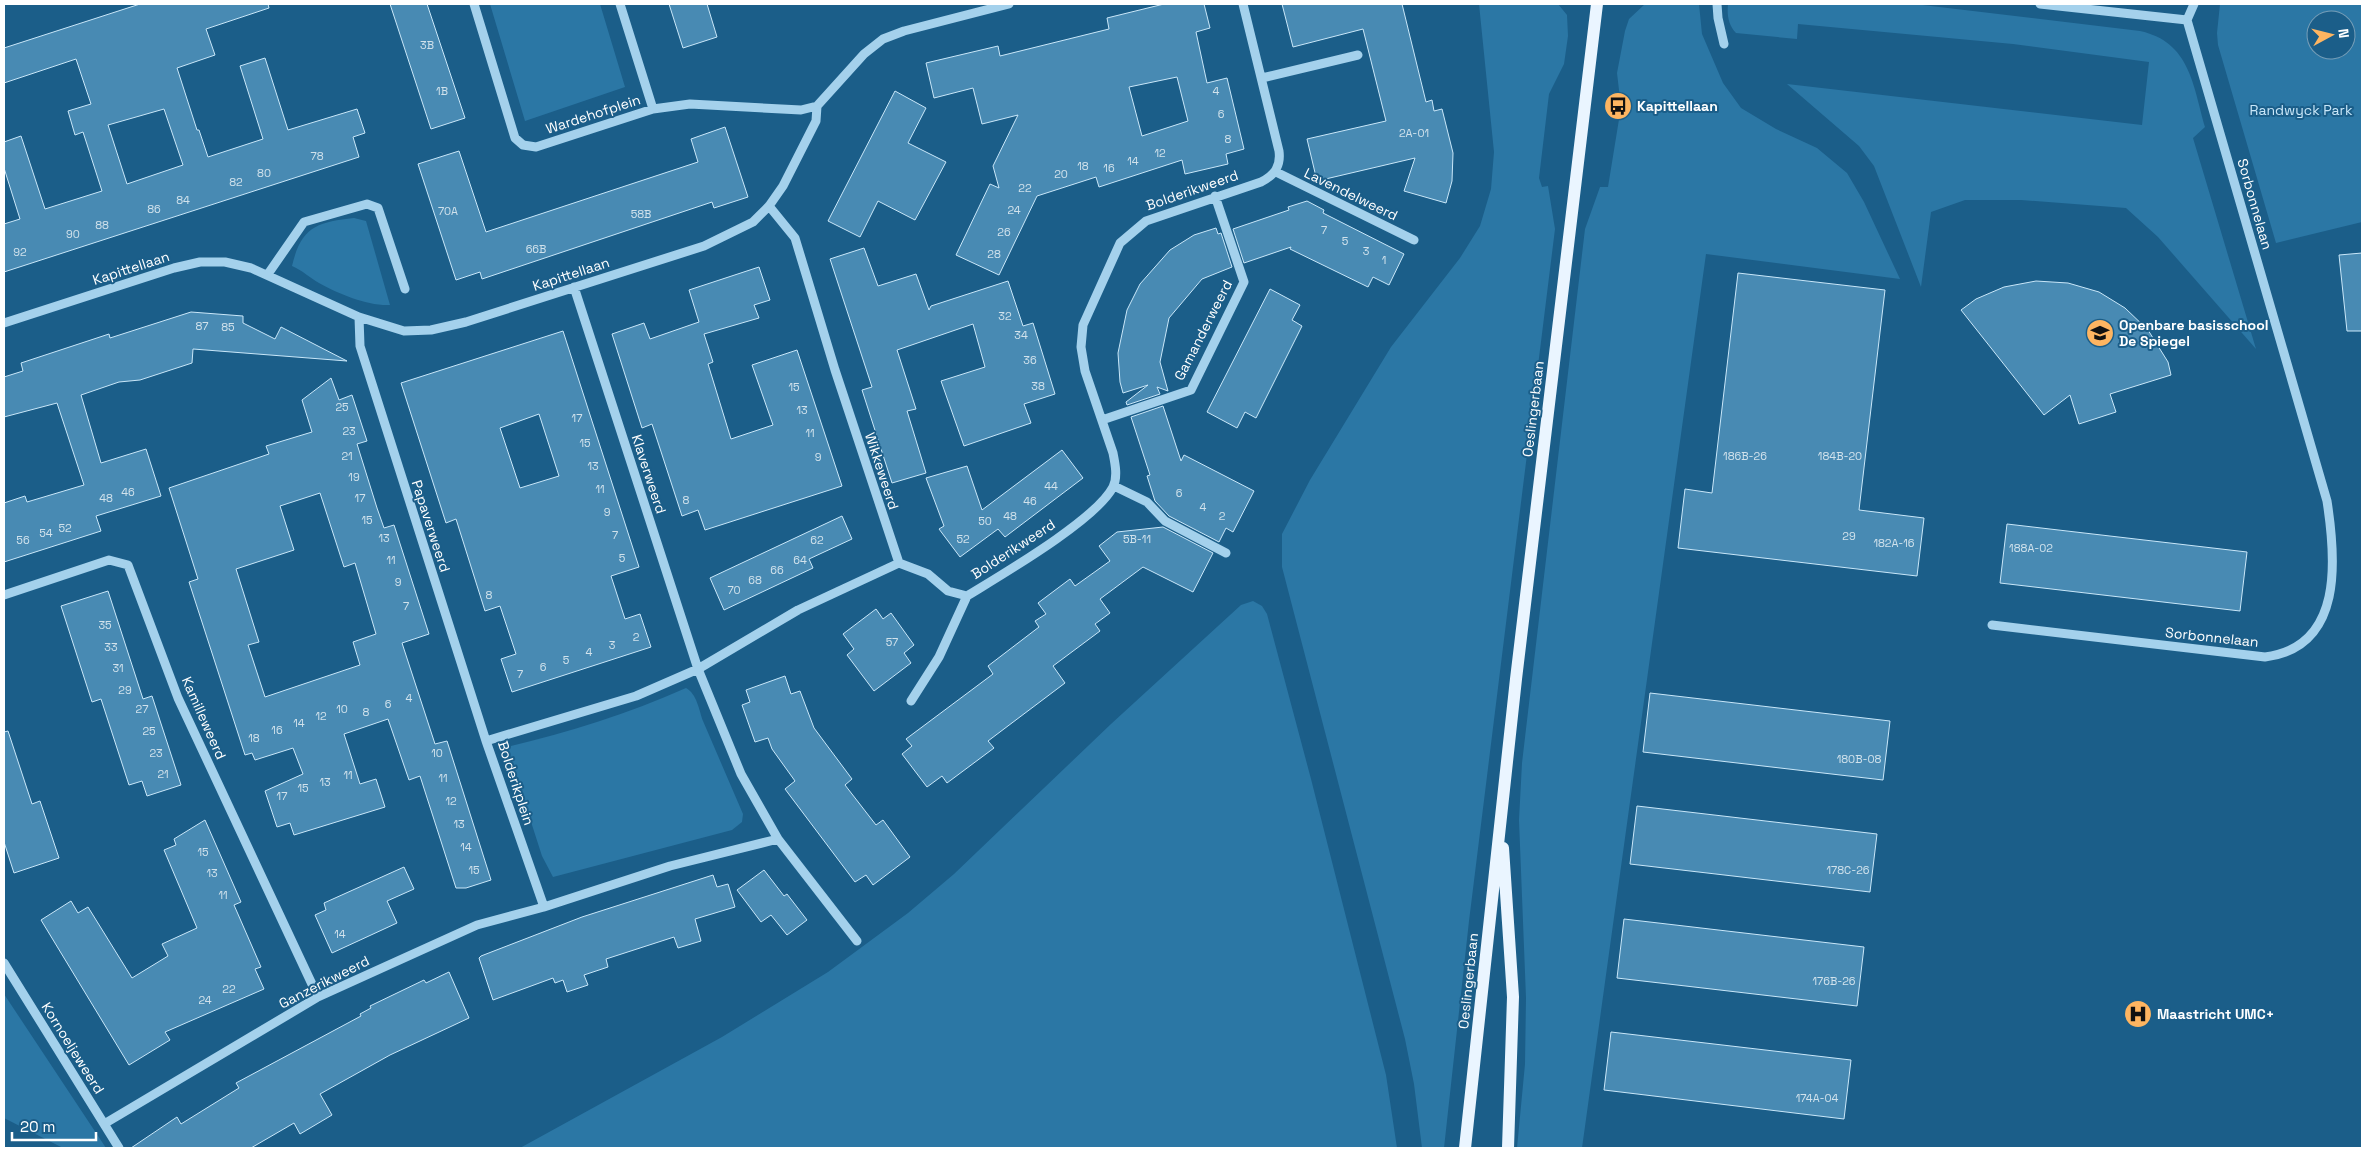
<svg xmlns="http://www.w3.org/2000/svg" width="2366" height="1152" font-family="'Space Grotesk',sans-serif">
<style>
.green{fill:#2b77a5;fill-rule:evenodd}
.building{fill:#488ab3;stroke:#c9e7f9;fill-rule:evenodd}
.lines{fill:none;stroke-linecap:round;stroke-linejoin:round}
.minor{stroke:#a4d1ec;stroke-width:9}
.major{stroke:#eaf5ff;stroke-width:12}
.labels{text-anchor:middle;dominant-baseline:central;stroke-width:4;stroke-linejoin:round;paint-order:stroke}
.number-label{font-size:11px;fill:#d1e2ec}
.poi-label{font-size:14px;font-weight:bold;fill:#fff;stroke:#1b5e89;text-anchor:start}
.park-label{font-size:14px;fill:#c9e7f9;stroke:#1b5e89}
.street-label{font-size:14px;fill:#fff;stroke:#1b5e89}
</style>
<rect width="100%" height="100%" fill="#1b5e89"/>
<path class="green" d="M490,4H600L625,87L525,121Z
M1479,4H1558L1567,15L1568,36L1564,64L1549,94L1539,178L1542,187L1548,186L1555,229L1469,921L1444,1148H1422L1414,1084L1405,1039L1282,567V534L1310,480L1391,347L1460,258L1480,226L1491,189L1494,152Z
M1645,4H1699L1702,34L1723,83L1741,108L1776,129L1817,148L1847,173L1864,202L1900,279L1706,254L1582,1148H1517L1525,1064L1526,998L1519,820L1522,763L1585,229L1600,187H1608L1621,107L1617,73L1625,31L1629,19Z
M1728,4H1914L2140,31C2190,42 2193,85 2205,127L2193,138L2256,349L2158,237L2126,208L2021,200H1965L1931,212L1921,287L1874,166L1859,146L1787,84L2142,125L2149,62L2013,44L1798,24L1797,39L1736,33C1728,24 1727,15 1728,4Z
M2220,4H2362V222L2276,243L2218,45L2217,33ZM2316,20H2346V50H2316Z
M354,218L366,221L390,305C367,306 339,294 319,283C310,278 302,270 292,266C301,227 317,222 354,218Z
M1253,601L1262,606L1267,614L1311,779L1386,1075L1397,1148H520L722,1037L828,972L908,913L954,874L1111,724L1241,605Z
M686,688C697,694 699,710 703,721L743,814L742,822L732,830L553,877L542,856L507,747C569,732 628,714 686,688Z
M4,994L106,1148H63L4,1118Z"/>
<path class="building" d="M140,4H268L269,8L206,29L215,55L177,68L197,130H199L208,157L263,139L240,66L265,58L288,130L357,109L365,133L353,137L359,157L4,272V224L20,219L4,168V142L21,136L45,209L102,191L83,132L75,135L68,111L91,104L76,59L4,83V48ZM164,109L183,165L127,184L108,125Z
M390,4H427L465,118L431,129Z
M669,4H707L717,37L683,48Z
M1164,4H1204L1210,28L1196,32L1207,83L1227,78L1244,149L1226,154L1228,164L1185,174L1182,160L1099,187L1096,177L1037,196L999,275L956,255L990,184L999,188L993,166L1018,115L982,124L973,88L934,98L926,63L998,46L1000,56L1109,29L1107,18ZM1177,77L1188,121L1142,136L1129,87Z
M1282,4H1402L1426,102L1432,100L1434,111L1442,109L1453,153L1452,181L1446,203L1404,191L1415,158L1317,181L1307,139L1386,121L1363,29L1293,47Z
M895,91L926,108L908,143L946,162L915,220L878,201L860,237L828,221Z
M725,127L748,197L714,208L712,202L482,279L480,272L456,280L418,164L459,151L486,232L698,162L691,139Z
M1307,201L1324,210L1323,213L1404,254L1389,285L1373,277L1368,287L1290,249L1291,247L1244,263L1233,229L1289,210L1288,207Z
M1216,228L1218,234L1221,233L1232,267L1202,279L1169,318L1160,362L1168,391L1157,387L1160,394L1127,405L1126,402L1148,385L1123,393L1120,382L1118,353L1127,310L1140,284L1170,250L1194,235Z
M864,248L878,286L916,274L929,310L931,306L1008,281L1023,326L1033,323L1055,394L1024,404L1031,423L964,446L941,381L985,367L973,324L897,350L916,409L907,411L926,473L892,483L862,390L872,387L830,259Z
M2362,253V331H2347L2339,255Z
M759,267L770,300L754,305L759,318L704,334L713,362L708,364L731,439L773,425L752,365L797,350L842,486L705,530L698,510L682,516L652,424L642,428L612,334L644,323L650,339L699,322L689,290Z
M1738,273L1885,290L1859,510L1924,518L1917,576L1678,548L1685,489L1712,493Z
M2036,281L2068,283L2099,292L2125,308L2148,330L2168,362L2171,375L2110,394L2116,412L2079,424L2070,395L2044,415L1961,310L1976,299L2004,287Z
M1270,289L1300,305L1292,320L1302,326L1256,418L1245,412L1237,428L1207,412Z
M191,312L243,316V323L275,339L281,327L347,361L193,349L192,363L140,380L119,382L81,395L101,463L146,449L161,496L96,516L101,531L4,562V503L25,496L27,502L84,485L57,403L4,417V377L23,371L21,363L109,334L110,338Z
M563,331L639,567L611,576L625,619L640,614L651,647L512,692L501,659L516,654L500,606L485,611L456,519L446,523L401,383ZM539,414L559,476L520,488L500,428Z
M331,378L339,400L352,395L367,441L357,444L377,508L384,528L394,525L429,634L402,643L435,744L447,741L491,880L466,888H456L420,776L409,780L388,719L344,734L360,784L376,779L385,807L294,835L290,823L277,827L265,791L303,774L293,748L255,760L252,753L245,755L189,582L198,579L169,488L269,454L266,446L312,432L302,400ZM320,493L344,567L355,563L376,634L353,642L360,665L265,697L248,645L259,642L236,569L294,550L280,506Z
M1163,406L1181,461L1184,455L1254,491L1233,532L1226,528L1219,542L1169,516L1155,501L1147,476L1150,475L1131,417Z
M1062,450L1083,478L1005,537L998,529L960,557L939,529L944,526L926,478L967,466L982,510Z
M842,516L852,539L809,559L813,568L724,610L710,578Z
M2007,524L2247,552L2240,611L2000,583Z
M1163,527L1213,553L1193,592L1143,567L1100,599L1110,613L1095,624L1100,631L1053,666L1065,683L988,741L994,748L947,783L942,776L927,787L902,754L912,746L906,739L993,674L988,666L1039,627L1035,621L1046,614L1038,603L1070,579L1075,586L1110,561L1099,546L1117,532Z
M108,591L143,699L152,696L181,785L147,796L142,781L129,785L101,699L92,702L61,606Z
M876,609L883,619L891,613L914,645L904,653L911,663L874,691L847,655L854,649L843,634Z
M785,676L791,694L800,691L814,728L852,779L845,785L876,825L883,820L910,857L873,885L866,875L855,882L785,789L795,781L772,749L768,738L755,742L742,705L750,702L746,690Z
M1650,693L1890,721L1883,780L1643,752Z
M8,731L32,804L40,801L59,858L14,873L4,842V732Z
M1637,806L1877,834L1870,892L1630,864Z
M205,820L241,902L234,905L261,967L255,969L264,989L165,1032L170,1040L129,1065L41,920L71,901L78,913L88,907L132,978L168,956L162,944L197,928L164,850L176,845L174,839Z
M404,867L414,889L387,901L397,923L332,953L315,915L326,910L324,903Z
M764,870L784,896L787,894L807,920L787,935L771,915L761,922L737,890Z
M713,875L717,887L728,884L735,907L695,919L701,941L678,948L674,937L606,959L608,967L584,975L588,985L567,992L563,980L555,983L553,978L493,1000L479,958L481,956L582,917Z
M1624,919L1864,947L1857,1006L1617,978Z
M449,972L469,1018L390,1055L320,1094L332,1115L300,1134L294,1123L251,1148H131L177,1117L181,1124L239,1088L236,1083L361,1016L360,1014L371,1008L370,1006L424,980L426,983Z
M1611,1032L1851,1060L1844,1119L1604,1090Z"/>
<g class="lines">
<path class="minor" d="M474,4L515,138L523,145L536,147L653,109L690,104L801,110L817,106L864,54L883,39L904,31L1009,4
M620,4L653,109
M1717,4L1718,18L1724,44
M2040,4L2187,20
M1262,78L1358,55
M1276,172L1414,240
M769,206L795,238L835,370L899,563L928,574L948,591L967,596L939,657L911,701
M268,274L304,222L367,204L378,208L405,289
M574,287L698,669L798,610L899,563
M359,317L360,346L486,741
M4,323L174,268L200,262H225L251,268L359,317L404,331L431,330L466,322L704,246L753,222L769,206L783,186L816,121L817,106
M1102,420L1191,390L1244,282L1215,196
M1114,486L1147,502L1165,521L1226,553
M4,595L109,560L128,565L178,698L318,997
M967,596C1001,575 1096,520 1113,487C1118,477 1115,463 1113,453L1085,371L1081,347L1083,325L1120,243L1146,221L1261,182C1275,175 1281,166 1279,151L1243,4
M1992,625L2265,657C2344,647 2336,559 2327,501L2187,20L2194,4
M778,839L670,866L544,907L486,741L636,696L698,669L741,774L778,839L857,941
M4,963L119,1148
M104,1124L318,997L477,925L544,907"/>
<path class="major" d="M1503,848L1513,997L1508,1148
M1465,1148L1516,679L1597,4"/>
</g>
<defs>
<g id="bus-disc" transform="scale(1.4375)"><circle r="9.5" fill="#feb561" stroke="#1b5e89"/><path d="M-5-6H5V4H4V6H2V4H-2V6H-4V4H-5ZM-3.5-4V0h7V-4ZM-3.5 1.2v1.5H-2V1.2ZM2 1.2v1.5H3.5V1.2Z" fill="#111"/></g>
<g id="school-disc" transform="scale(1.4375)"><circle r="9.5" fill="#feb561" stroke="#1b5e89"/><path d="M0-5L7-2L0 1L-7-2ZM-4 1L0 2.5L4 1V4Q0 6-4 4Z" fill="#111"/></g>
<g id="hospital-disc" transform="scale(1.4375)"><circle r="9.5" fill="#feb561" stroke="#1b5e89"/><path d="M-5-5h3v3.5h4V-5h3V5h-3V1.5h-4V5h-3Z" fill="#111"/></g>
</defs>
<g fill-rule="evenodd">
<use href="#bus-disc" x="1618" y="106"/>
<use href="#school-disc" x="2100" y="333"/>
<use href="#hospital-disc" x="2138" y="1014"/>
</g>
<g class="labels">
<g class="number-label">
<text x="427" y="45">3B</text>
<text x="442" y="91">1B</text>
<text x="1216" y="91">4</text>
<text x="1221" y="114">6</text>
<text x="1414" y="133">2A-01</text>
<text x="1228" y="139">8</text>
<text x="1160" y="153">12</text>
<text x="317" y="156">78</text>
<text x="1133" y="161">14</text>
<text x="1083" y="166">18</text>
<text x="1109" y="168">16</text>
<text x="264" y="173">80</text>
<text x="1061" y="174">20</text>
<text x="236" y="182">82</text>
<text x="1025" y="188">22</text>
<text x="183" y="200">84</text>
<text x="154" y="209">86</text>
<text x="1014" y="210">24</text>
<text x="448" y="211">70A</text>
<text x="641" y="214">58B</text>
<text x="102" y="225">88</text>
<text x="1324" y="230">7</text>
<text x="1004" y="232">26</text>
<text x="73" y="234">90</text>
<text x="1345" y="241">5</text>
<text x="536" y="249">66B</text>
<text x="1366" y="251">3</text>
<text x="20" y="252">92</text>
<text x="994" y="254">28</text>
<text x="1384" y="260">1</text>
<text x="1005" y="316">32</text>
<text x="202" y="326">87</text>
<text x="228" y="327">85</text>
<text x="1021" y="335">34</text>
<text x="1030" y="360">36</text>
<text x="1038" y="386">38</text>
<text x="794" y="387">15</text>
<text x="342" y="407">25</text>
<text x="802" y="410">13</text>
<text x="577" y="418">17</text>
<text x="349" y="431">23</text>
<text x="810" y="433">11</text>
<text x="585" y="443">15</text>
<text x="347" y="456">21</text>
<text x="1745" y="456">186B-26</text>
<text x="1840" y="456">184B-20</text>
<text x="818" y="457">9</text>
<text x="593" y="466">13</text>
<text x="354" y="477">19</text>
<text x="1051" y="486">44</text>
<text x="600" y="489">11</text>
<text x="128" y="492">46</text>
<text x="1179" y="493">6</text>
<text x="106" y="498">48</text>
<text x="360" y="498">17</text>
<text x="686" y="500">8</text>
<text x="1030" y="501">46</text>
<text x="1203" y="507">4</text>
<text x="607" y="512">9</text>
<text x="1010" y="516">48</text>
<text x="1222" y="516">2</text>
<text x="367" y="520">15</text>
<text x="985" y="521">50</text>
<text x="65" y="528">52</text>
<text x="46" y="533">54</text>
<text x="615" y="535">7</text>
<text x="1849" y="536">29</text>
<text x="384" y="538">13</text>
<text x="963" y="539">52</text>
<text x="1137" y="539">5B-11</text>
<text x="23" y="540">56</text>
<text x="817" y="540">62</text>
<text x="1894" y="543">182A-16</text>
<text x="2031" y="548">188A-02</text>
<text x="622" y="558">5</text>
<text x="391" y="560">11</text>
<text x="800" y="560">64</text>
<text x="777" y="570">66</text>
<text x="755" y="580">68</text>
<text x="398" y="582">9</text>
<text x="734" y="590">70</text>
<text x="489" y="595">8</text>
<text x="406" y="606">7</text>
<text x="105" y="625">35</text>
<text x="636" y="637">2</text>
<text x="892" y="642">57</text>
<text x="612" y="645">3</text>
<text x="111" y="647">33</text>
<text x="589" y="652">4</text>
<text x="566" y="660">5</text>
<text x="543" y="667">6</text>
<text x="118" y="668">31</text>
<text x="520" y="674">7</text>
<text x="125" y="690">29</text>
<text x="409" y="698">4</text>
<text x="388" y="704">6</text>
<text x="142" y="709">27</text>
<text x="342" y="709">10</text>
<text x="366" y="712">8</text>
<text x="321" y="716">12</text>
<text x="299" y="723">14</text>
<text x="277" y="730">16</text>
<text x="149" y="731">25</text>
<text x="254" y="738">18</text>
<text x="156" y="753">23</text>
<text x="437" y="753">10</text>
<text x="1859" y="759">180B-08</text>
<text x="163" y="774">21</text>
<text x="348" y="775">11</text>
<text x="443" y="778">11</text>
<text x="325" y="782">13</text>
<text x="303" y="788">15</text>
<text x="282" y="796">17</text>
<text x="451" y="801">12</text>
<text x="459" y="824">13</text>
<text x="466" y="847">14</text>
<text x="203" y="852">15</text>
<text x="474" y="870">15</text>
<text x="1848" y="870">178C-26</text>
<text x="212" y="873">13</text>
<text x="223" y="895">11</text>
<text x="340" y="934">14</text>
<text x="1834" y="981">176B-26</text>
<text x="229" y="989">22</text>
<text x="205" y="1000">24</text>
<text x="1817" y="1098">174A-04</text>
</g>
<g class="poi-label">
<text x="1637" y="106">Kapittellaan</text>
<text x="2119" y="325">Openbare basisschool<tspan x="2119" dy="16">De Spiegel</tspan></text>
<text x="2157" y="1014">Maastricht UMC+</text>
</g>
<g class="park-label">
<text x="2301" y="110">Randwyck Park</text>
</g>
<g class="street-label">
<text transform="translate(593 114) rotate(-18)">Wardehofplein</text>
<text transform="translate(1192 190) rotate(-19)">Bolderikweerd</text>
<text transform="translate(1351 194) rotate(26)">Lavendelweerd</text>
<text transform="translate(2255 204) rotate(74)">Sorbonnelaan</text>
<text transform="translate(131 268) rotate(-18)">Kapittellaan</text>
<text transform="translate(571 274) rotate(-18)">Kapittellaan</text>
<text transform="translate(1203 330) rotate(-63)">Gamanderweerd</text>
<text transform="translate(1533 409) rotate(-83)">Oeslingerbaan</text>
<text transform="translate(882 471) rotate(72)">Wikkeweerd</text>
<text transform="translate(649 474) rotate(72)">Klaverweerd</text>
<text transform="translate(431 526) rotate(72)">Papaverweerd</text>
<text transform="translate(1013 549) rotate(-33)">Bolderikweerd</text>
<text transform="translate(2212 637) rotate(6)">Sorbonnelaan</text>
<text transform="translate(204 718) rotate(66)">Kamilleweerd</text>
<text transform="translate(516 783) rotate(72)">Bolderikplein</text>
<text transform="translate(1468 981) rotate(-84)">Oeslingerbaan</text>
<text transform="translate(324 982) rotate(-27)">Ganzerikweerd</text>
<text transform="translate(73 1048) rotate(58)">Kornoeljeweerd</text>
</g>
</g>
<rect width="2366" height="1152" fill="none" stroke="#ffffff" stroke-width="10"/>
<g transform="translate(2331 35) rotate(83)"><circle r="24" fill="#1b5e89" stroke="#769eb8"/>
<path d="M0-4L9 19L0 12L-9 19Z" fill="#feb561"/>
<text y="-8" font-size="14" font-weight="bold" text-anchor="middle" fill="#ffffff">N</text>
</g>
<path d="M12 1132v8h84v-8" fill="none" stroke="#ffffff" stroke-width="2.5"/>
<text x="20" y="1132" font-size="15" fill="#ffffff" stroke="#1b5e89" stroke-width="4" paint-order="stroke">20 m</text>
</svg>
